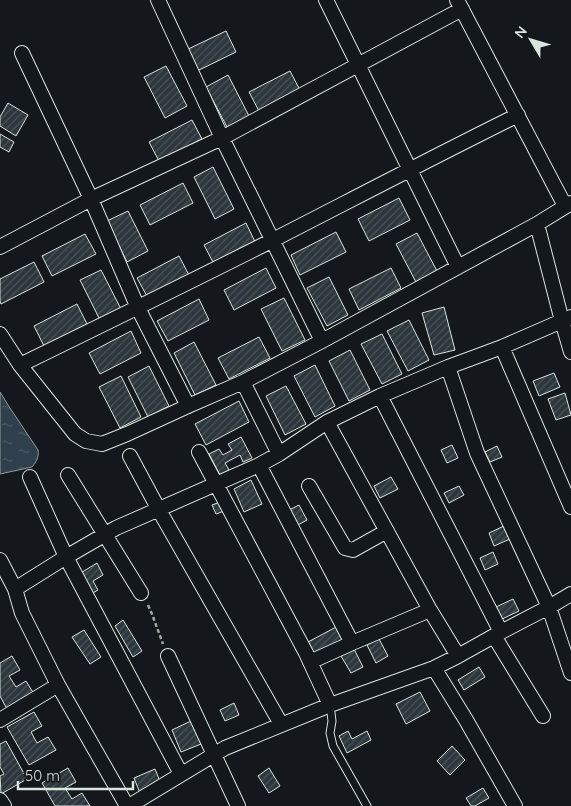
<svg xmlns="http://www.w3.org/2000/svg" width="571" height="806" font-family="Quicksand,sans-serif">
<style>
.water{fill:url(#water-ripples);stroke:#939e99}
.building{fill:url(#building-hatch);stroke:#d8e6dc}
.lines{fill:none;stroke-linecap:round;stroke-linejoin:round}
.lane-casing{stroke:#d8e6dc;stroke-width:9}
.street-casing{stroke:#d8e6dc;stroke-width:16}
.path{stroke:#9da8a2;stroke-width:2.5;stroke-dasharray:4 2.5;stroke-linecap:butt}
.lane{stroke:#14181c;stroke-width:7}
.street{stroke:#14181c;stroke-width:14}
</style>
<defs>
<pattern id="water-ripples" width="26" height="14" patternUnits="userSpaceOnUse" patternTransform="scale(1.25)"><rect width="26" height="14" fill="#2f3f4d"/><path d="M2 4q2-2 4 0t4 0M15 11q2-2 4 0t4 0" fill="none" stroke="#4c5b66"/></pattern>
<pattern id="building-hatch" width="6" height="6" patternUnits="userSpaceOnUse" patternTransform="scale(1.25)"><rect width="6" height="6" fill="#2c363c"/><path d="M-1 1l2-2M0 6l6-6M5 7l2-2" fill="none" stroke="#4a5358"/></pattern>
</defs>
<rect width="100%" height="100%" fill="#14181c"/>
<path class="water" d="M0,392L8,405L38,450C39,457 37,461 32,467L0,474Z"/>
<path class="building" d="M226,31L236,52L195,72L184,51Z
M166,66L187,106L165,118L144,77Z
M290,71L301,92L260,113L249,92Z
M228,75L249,116L227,127L206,87Z
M8,103L28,115L16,136L0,126V117Z
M192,120L202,139L159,161L149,142Z
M0,134L14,142L9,152L0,147Z
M213,167L234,209L215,219L194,177Z
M183,183L193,203L150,225L140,205Z
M399,198L410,220L369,241L358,219Z
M128,211L148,251L127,262L107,221Z
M246,223L256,244L215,266L204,245Z
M336,232L346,252L300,275L291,255Z
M417,233L438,273L417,284L396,244Z
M85,234L96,254L52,276L42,256Z
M179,256L190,277L148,298L137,278Z
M34,262L44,282L1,304L0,301V279Z
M266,268L276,288L234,310L224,290Z
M391,268L401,288L359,310L349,289Z
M101,270L121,309L100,320L80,280Z
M329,277L348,315L327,326L307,288Z
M284,298L305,340L282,351L261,309Z
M199,299L209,320L168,341L157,321Z
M77,304L87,324L44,346L34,326Z
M444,307L455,350L434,355L422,313Z
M409,320L429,360L408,371L387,331Z
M131,331L141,353L100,374L89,353Z
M382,334L402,374L382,384L361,344Z
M259,337L270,358L229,379L218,358Z
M194,342L216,385L195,395L174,353Z
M350,350L370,390L349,401L329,361Z
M315,365L335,406L315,417L294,376Z
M149,366L169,406L148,417L128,377Z
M554,373L560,387L539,396L533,381Z
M121,376L141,417L120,428L99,387Z
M286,386L306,424L285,435L266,396Z
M565,393L571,415L556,420L548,399Z
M239,401L249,422L206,445L195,424Z
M241,437L252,458L243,462L240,455L225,463L229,470L220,475L209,454L219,449L223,455L232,450L228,444Z
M452,445L458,458L447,463L441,450Z
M497,446L502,457L490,462L485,452Z
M391,477L398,489L380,498L374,486Z
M251,480L262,504L244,512L234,489Z
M459,486L464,495L449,503L444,493Z
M220,502L224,511L216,514L212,505Z
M299,505L307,520L296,526L287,511Z
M504,526L510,539L494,546L489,533Z
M493,552L498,564L485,570L480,558Z
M97,563L103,575L93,581L98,590L91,594L79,574Z
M513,599L519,611L502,619L496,607Z
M123,620L142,651L133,657L115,626Z
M338,626L345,640L315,656L308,642Z
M84,630L101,657L90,664L72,637Z
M379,639L388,656L376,663L367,645Z
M354,649L363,667L351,673L341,656Z
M12,656L20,670L9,676L16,687L26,681L34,694L7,709L0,696V663Z
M479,667L485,677L464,690L458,680Z
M420,692L430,711L406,724L396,704Z
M234,703L239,715L225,721L220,710Z
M34,712L42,726L31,732L37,743L48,737L56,750L29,765L7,727Z
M191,721L201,744L181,752L172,730Z
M348,731L352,739L367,731L371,740L347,753L339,736Z
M6,741L27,779L1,794L0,776L4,774L0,767V744Z
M452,746L465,760L450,775L437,761Z
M68,768L76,782L65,788L72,799L82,793L90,806H55L42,783Z
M269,768L280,786L269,793L258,776Z
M155,769L161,784L140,793L134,778Z
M483,788L489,798L475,806H471L466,798Z"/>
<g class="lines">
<g class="lane-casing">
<path id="lane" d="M330,705L332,721L330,733L333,746L367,806"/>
</g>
<g class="street-casing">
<path id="street" d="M158,0L222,138L322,341
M326,0L458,267
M457,0L565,206
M22,53L91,199L138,308L188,406
M537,224L562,321L571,352
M0,247L91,199L222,138L462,9
M0,334L20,365L75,434L86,441L102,444L127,434L188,406L243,382L322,341L537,224L571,203
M502,347L571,507
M20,365C104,324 188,283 271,241C353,199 435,156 518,115
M448,367L477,453L549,607L571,673
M243,382L279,454
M380,396L501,632
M327,422L430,610
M199,452L306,653L330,705
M130,456L159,510L281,724
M259,465L352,643L310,662
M68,475L141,593
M309,486L345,548L353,550L387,531
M0,560L15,589L22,613L58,685L127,806
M15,589L66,557L30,477
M494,636L543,716
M352,643L430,610L458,656
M168,656L238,806
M434,668L466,720L515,806
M0,720L58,685
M181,774L66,557L116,528L259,465L279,454L327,422L380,396L448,367L502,347L571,317
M0,800L4,806
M129,806L225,748L330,705L434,668L458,656L501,632L549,607L571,594"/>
</g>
<path class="path" d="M148,605L152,614L163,644"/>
<use href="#lane" class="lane"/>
<use href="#street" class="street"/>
</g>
<g transform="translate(531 40) rotate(308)" stroke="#14181c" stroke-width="4" paint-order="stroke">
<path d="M0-4L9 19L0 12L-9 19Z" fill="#d8e6dc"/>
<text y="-8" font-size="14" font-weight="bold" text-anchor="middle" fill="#d8e6dc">N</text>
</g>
<path d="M18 781v8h115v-8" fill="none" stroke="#d8e6dc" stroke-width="2.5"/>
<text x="25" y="781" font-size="15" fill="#d8e6dc" stroke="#14181c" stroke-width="4" paint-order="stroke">50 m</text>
</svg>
